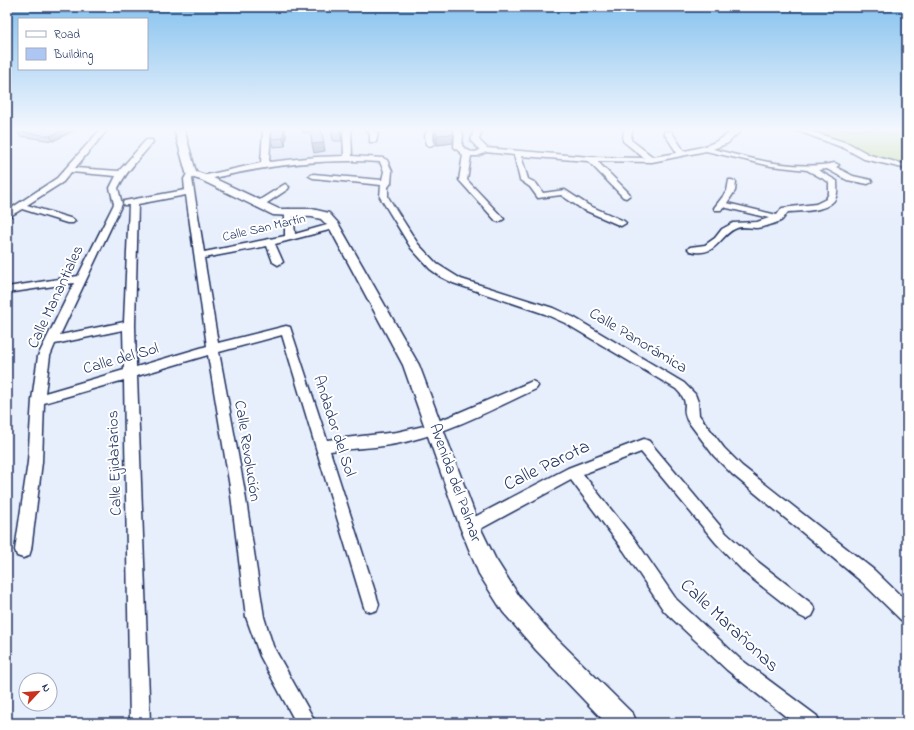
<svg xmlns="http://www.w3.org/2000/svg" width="914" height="730" font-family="'Indie Flower',sans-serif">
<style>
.built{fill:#d6e2fa}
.green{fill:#c1dc94;stroke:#6e8679}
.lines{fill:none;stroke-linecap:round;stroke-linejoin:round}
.minor-casing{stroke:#1b2f5e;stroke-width:3}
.tertiary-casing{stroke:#1b2f5e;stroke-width:3}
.minor{fill:#fff;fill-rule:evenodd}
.tertiary{fill:#fff;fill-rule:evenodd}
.wall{fill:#96aad2;stroke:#1b2f5e}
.shaded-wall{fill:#7a8bab;stroke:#1b2f5e}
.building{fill:#aec6f4;stroke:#1b2f5e}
.labels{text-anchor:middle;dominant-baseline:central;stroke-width:4;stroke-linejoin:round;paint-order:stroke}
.far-street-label{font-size:13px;fill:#1b2f5e;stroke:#fff}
.street-label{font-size:16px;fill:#1b2f5e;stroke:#fff}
.near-street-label{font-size:19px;fill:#1b2f5e;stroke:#fff}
</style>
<rect width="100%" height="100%" fill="#e7eefc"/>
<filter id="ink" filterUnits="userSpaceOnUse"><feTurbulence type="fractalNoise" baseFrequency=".025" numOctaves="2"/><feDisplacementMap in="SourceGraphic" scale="8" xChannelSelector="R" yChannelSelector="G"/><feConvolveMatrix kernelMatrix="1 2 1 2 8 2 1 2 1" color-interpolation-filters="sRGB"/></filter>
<g filter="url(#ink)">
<path class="built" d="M271,129H345L346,154L268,163Z"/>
<path class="green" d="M808,129L907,130L906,137L907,165L871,157L853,145Z"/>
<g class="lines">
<g class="minor-casing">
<path id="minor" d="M101,129H108L75,168L119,171L146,140H152L153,142C140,158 127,170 118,188L122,204L60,335L124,322L129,205H124L123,203L124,201L185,190L184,179L188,172H191L195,174L192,179L204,252L285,236V212L289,209L293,212L295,234L334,223L339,226L337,228L275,244L283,262L278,265L273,262L267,246L204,258L218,343L286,326L290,327L327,440L397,432L424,426L451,416L528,383L532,381L536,383L538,386L536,389C495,408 454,430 409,441C384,448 356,448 330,451L379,604L377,610L371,612L365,610L363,604L282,335L219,352L244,487L264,617L273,646L316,723H296L260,656L246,617L230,487L208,355L137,376L150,723H130L124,380L44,403L42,462L31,550L29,556L23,558L17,556L15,550L28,462L32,400L38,356L74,283L7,293V287L78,276L114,204L110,188L116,176L71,172L63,182L27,205L73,219L75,221L73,223H67L22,209L7,218V211L57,178ZM186,195L207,346L136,367L135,325L138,204ZM123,330L124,370L45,393L50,356L55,344Z
M263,129H271L269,162L316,157L344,156L343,129H351L352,156L383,158L387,160L392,171L391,183L388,187V197L418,244L437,264L461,279L553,308L573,317L684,383L695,394L698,402L699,415L724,448L742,466L874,570L907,602V623L901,620L862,582L732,474L714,456L687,420C680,406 692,405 676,389L565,323L545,314L453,283L441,277L430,269L411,248L380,197L381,185L313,178L309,176L313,174L382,180L384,171L380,162C320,158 263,166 205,180H202V176L261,163Z
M366,129H373L378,134L376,142H370V134Z
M428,129H435L433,135L434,144L430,146L426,144L425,135Z
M453,129H461L463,135L462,146C468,151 473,154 480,150L471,141L474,129H482L479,140L487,148L590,157L644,158L623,141L624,129H632L631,140L653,157L677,153L664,133L665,131H671L684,151C705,147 718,143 734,129H742L728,143L713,149C752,159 795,171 835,163L839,165L836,167L853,176L871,180L872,182L868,184L847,180L827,169L818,170L837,181C837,186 838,192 836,197C830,212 802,211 788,212C786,214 784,218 782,220C778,223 761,228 756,228C750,228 742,226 737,228C719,234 718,258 690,251L688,249L690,247L705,245L715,238L722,229L733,223L757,222L769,218L723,207L721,210H715L714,208L727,191L729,180H732L736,182L735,191L727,203L777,215L782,208L816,204L826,199L829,193V182L807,170L771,166L706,151L652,162L597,161L629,193L630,195L626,198L623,197L588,161L521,156L528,179L536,183L543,193L565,190L588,205L624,221L626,223L621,226L582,209L561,195L538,198L530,187L520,180L514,155L486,152L478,156H471L467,180L502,217L504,219L499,222L496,221L459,180L463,155L454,147L455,135Z
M793,129H804L850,144L870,155L907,165V169L864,159L844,148Z
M285,184L289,187L288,189L264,205H258L257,203L258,201Z
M644,439L649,441L726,533L757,561L812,604L815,610L812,616L806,619L800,616L745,573L716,543L641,452L583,474L636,541L676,599L739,658L817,716L820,723H794L727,670L664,611L624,551L571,480L475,532L470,534L465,532L462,527L465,522L568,468Z"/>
</g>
<g class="tertiary-casing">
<path id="tertiary" d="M174,129H184L196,172L209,176L279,209H312L329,213L338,223L419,365L479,525L495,558L519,596L552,634L633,714L637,723H606L536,650L503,612L479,574L460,527L403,365L329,227L321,219L312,217L273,215L201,180L187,176Z"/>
</g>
<use href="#minor" class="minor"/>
<use href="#tertiary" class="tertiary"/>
</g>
<path class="wall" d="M21,129H77L53,141L20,136L17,131Z
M272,129H285L286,135L285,146L273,147L271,139Z
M332,129H342V141H333L332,133Z
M434,129H452L453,130V143L437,145L435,136Z"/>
<path class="shaded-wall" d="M7,129H11L12,131L7,134Z
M65,129H77L53,141L50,136Z
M284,129H285L286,135L285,146L283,138Z
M302,129H314V132L303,133Z
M321,129L325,151L314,153L312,144Z
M340,129H342V141L340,132Z
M453,130V143L437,145V135Z"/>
<path class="building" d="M21,129H65L50,136L17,131Z
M272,129H284L283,138L271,139Z
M321,129L324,143L312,144L310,130Z
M332,129H340V132L332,133Z
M435,129H452L453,130V134L437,135Z"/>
</g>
<linearGradient id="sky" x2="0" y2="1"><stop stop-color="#86c2ee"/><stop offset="0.56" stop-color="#f4f7fe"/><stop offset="1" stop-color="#f4f7fe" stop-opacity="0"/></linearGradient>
<rect width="914" height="231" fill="url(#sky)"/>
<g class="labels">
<g class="far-street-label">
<text transform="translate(264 228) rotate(-13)">Calle San Martín</text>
</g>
<g class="street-label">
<text transform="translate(56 297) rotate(-65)">Calle Manantiales</text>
<text transform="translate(638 341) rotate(31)">Calle Panorámica</text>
<text transform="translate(121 359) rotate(-16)">Calle del Sol</text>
<text transform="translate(334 426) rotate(72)">Andador del Sol</text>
<text transform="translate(247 451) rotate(81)">Calle Revolución</text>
<text transform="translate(115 463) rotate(-92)">Calle Ejidatarios</text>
<text transform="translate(455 483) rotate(70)">Avenida del Palmar</text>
</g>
<g class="near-street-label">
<text transform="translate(547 466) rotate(-26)">Calle Parota</text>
<text transform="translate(729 626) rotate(43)">Calle Marañonas</text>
</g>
</g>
<rect width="914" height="730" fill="none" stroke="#fff" stroke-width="24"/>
<rect x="12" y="12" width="890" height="706" fill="none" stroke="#1b2f5e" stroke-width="1.5" filter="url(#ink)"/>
<rect x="18" y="18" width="130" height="52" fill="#ffffff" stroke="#a4acbf"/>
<rect x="26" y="31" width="20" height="6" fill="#ffffff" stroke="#a4acbf"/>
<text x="54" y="38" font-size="12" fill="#1b2f5e">Road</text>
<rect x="26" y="48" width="20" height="12" fill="#aec6f4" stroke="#a4acbf"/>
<text x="54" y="58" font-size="12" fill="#1b2f5e">Building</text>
<g transform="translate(38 692) rotate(64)"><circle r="19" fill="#ffffff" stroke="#a4acbf"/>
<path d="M0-3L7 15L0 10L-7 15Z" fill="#c8321e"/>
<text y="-6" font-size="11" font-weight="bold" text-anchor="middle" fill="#1b2f5e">N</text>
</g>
</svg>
